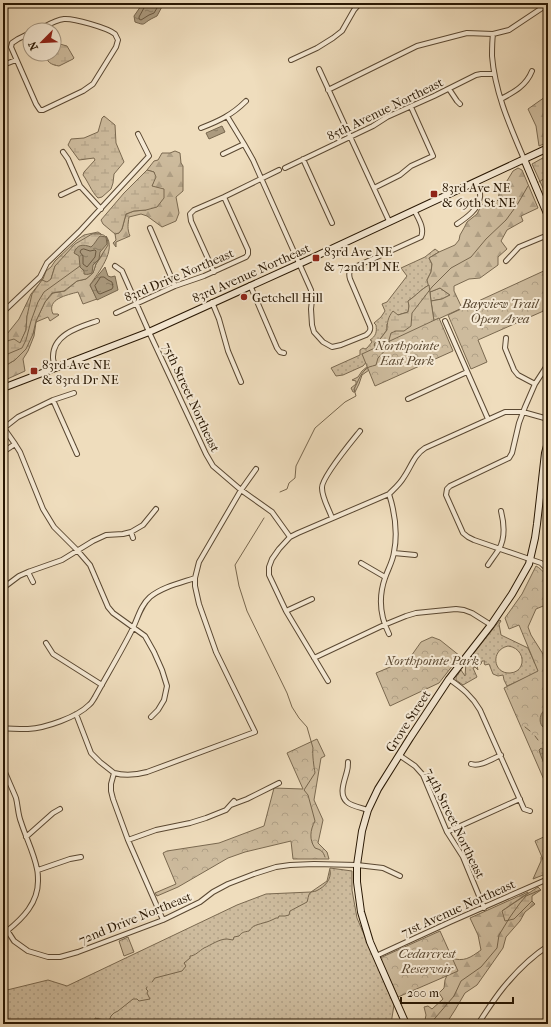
<svg xmlns="http://www.w3.org/2000/svg" width="551" height="1027" font-family="'IM FELL French Canon',serif">
<style>
.grass{fill:url(#grass-dots);stroke:#7a6950;fill-rule:evenodd}
.forest{fill:url(#forest-firs);stroke:#7a6950}
.wetland{fill:url(#wetland-marsh);stroke:#7a6950}
.park{fill:url(#park-crowns);stroke:#7a6950}
.water{fill:url(#water-ripples);stroke:#77664d}
.lines{fill:none;stroke-linecap:round;stroke-linejoin:round}
.shore{stroke:#6a5840;stroke-width:1}
.stream{stroke:#77664d;stroke-width:1}
.street-casing{stroke:#5a4832;stroke-width:6}
.secondary-casing{stroke:#281703;stroke-width:8}
.primary-casing{stroke:#281703;stroke-width:9}
.street{stroke:#f5e9d4;stroke-width:4}
.secondary{stroke:#f5e9d4;stroke-width:6}
.primary{stroke:#efddbd;stroke-width:7}
.poi-dot{fill:#8f2418;stroke:#f5e9d4;stroke-width:1.5}
.labels{text-anchor:middle;dominant-baseline:central;stroke-width:4;stroke-linejoin:round;paint-order:stroke}
.street-label{font-size:13px;fill:#281703;stroke:#f5e9d4}
.poi-label{font-size:13px;fill:#281703;stroke:#f5e9d4;text-anchor:start}
.park-label{font-size:13px;font-style:italic;fill:#5a4831;stroke:#f5e9d4}
</style>
<defs>
<pattern id="grass-dots" width="8" height="8" patternUnits="userSpaceOnUse"><rect width="8" height="8" fill="#cdbb9d"/><path d="M2 2h.1M6 6h.1" fill="none" stroke="#b0a086" stroke-width="1.8" stroke-linecap="round"/></pattern>
<pattern id="forest-firs" width="22" height="20" patternUnits="userSpaceOnUse"><rect width="22" height="20" fill="#cdbb9d"/><path d="M5 1l3.5 6h-7zM16 11l3.5 6h-7z" fill="#b0a086"/></pattern>
<pattern id="wetland-marsh" width="20" height="14" patternUnits="userSpaceOnUse"><rect width="20" height="14" fill="#cdbb9d"/><path d="M1 5h8M5 5V1M11 12h8M15 12V8" fill="none" stroke="#b0a086"/></pattern>
<pattern id="park-crowns" width="20" height="18" patternUnits="userSpaceOnUse"><rect width="20" height="18" fill="#cdbb9d"/><path d="M2 6a3 3 0 1 1 6 0M12 15a3 3 0 1 1 6 0" fill="none" stroke="#b0a086"/></pattern>
<pattern id="water-ripples" width="26" height="14" patternUnits="userSpaceOnUse"><rect width="26" height="14" fill="#ab9a7e"/><path d="M2 4q2-2 4 0t4 0M15 11q2-2 4 0t4 0" fill="none" stroke="#8b7d65"/></pattern>
</defs>
<rect width="100%" height="100%" fill="#efddbd"/>
<filter id="stains"><feTurbulence type="fractalNoise" baseFrequency=".005" numOctaves="4"/><feColorMatrix values="0 0 0 0 .2 0 0 0 0 .09 0 0 0 0 .02 0 0 0 .5 -.17"/></filter>
<radialGradient id="worn" r=".72"><stop offset=".6" stop-color="#630" stop-opacity="0"/><stop offset="1" stop-color="#630" stop-opacity=".3"/></radialGradient>
<path class="grass" d="M435,249L439,252L429,258L432,264L431,272L427,280L429,285C420,290 417,295 408,301L409,306L408,312L398,315L387,324V330L381,338L374,345L377,349L363,366L343,375L336,376L331,368L360,355V350L363,348L365,349L367,348L372,342L371,340H370C376,336 377,332 376,325L374,323L381,317L385,311L382,304L387,302L407,276L401,268L425,257Z
M440,288L450,295L442,299L431,301L430,292Z
M500,620L501,621L499,624L501,635L528,648L539,672L507,686L504,680L503,675L498,676L493,674L489,664L485,665L484,663L485,661H482L481,664L477,666L478,670L475,667L473,668L477,677L463,685L456,680V677L461,670L465,676L466,663ZM508,646C526,648 527,672 510,673C493,674 490,650 508,646Z
M330,868L352,871V890L357,918L394,1005L391,1024H3V991L48,980L67,986L237,905L266,894L311,892L327,881Z"/>
<path class="forest" d="M548,92V142L539,146L536,126L528,109L545,97Z
M175,151L180,153L181,163L183,166V191L176,197L179,213L176,221L162,227L147,216L141,214L129,217C128,224 127,229 130,236L116,242V247L113,243L116,240L115,234L119,233L122,229L126,214L134,211L146,210L152,186L155,177L154,172L147,170L154,161L158,160L162,153H170Z
M518,168L522,170L538,208L521,216L523,221L507,230L501,241L507,249L498,257V265L480,278L469,279L454,286V291L462,308L434,321L431,301L442,299L450,295L440,288L430,292L427,280L431,272L432,264L429,258L439,252L455,245L459,240L460,235L464,228L467,222L477,214L482,204L489,207L498,200L499,194L513,171Z
M98,232L101,234H92L55,266L51,279L47,283L27,316L26,330L20,344L7,341L3,344V339L19,319L31,294L43,279L46,271L51,267L55,261L77,240L84,235Z
M106,236C117,250 98,273 90,285L97,299L83,304L78,292C67,295 46,299 53,314H58L59,315L50,321L48,317L36,322L34,336L28,351L23,359L25,371L3,381V367L15,360L33,334L36,321L45,302L53,293L65,291L77,281L86,279L93,273L96,264L101,257L108,241Z
M528,892V893L502,911L523,910L532,901L535,904L525,912L520,921L506,937L503,948L477,985L465,993L455,1010L446,1024H416L425,1020L426,1015L424,1007L428,1006L432,1009L443,999L439,993L444,988L445,980L451,966V958C464,962 470,958 481,950L478,935L470,918Z"/>
<path class="wetland" d="M56,43L67,46L74,58L73,59L59,66C52,65 45,62 47,54H54V44Z
M104,116L115,125L116,143L124,162L114,174L113,183L111,189L102,197L98,198C91,191 89,183 83,175L84,172L95,160L94,158L79,160L68,145L71,139L84,138L98,132L102,118Z
M548,155V199L532,164Z
M147,170L154,172L156,177L152,186L164,189V198L157,207L146,210L134,211L126,214L122,229L119,233L115,234L103,224L101,220L124,193Z
M92,234C101,234 108,233 108,245L96,264L93,273L86,279L77,281L64,291L52,293L45,302L36,321L33,334L26,349L15,360L3,367V344L7,341L14,339L20,343L26,330L27,316L32,294L42,280L47,282L51,279L55,266L75,244Z
M429,285L431,301L434,321L437,322L362,375L359,384L355,392H353L351,388L356,384V381L352,380L358,377L362,371L368,366L377,349L374,344L381,338L387,330C387,323 388,317 393,311L398,315L408,312L409,306L408,301C417,295 420,290 429,285Z
M548,850V873L533,879L541,861V857Z
M538,887L541,890L532,896V901L514,919L505,921L502,911Z"/>
<path class="park" d="M548,269V309L478,340L487,362L471,369L448,315Z
M439,318L453,351L375,386L362,354Z
M536,566C551,574 548,589 548,604L536,609L528,627L531,635L543,654L545,675L548,683V789L504,688L538,671L519,625L509,629L505,618L522,594Z
M432,637L440,640L460,656L439,683L390,706L376,673L409,659L421,642Z
M317,739L325,756L321,758L314,800L323,820L318,843L327,852L329,859H293L291,841L245,852L228,858L178,887L157,896L155,893L176,884L163,853L167,851L219,843L264,826L274,788L303,789L287,753Z
M548,835V871L535,841Z
M440,931L458,971L398,997L380,958Z
M128,937L134,952L124,956L119,941Z"/>
<path class="water" d="M143,3H164L157,16C155,17 153,18 151,19C142,24 146,26 135,22L134,16Z
M222,126L225,132L209,139L206,133Z
M100,236L106,237L107,244L100,252L99,259L93,265L92,273C89,274 88,275 84,274V271L80,267L79,256L74,253C77,244 83,244 91,247C95,244 96,240 100,236Z
M105,267L108,276L111,277L115,276L118,290L97,300L90,285Z
M548,708V730C537,727 538,712 548,708Z
M541,748L544,750L548,753V770C544,764 541,757 539,750Z"/>
<g class="lines">
<path class="shore" d="M146,3L145,6L139,17V19L141,20L149,15L154,13L160,3
M84,249L90,251L95,250L96,251L95,257L87,267L83,264V256L80,252L81,250Z
M101,277H104L108,280L112,282L113,287L112,289L100,294L98,293L95,286Z"/>
<path class="stream" d="M539,182L548,176
M3,356L22,348L26,340L31,321L38,302L44,292L80,266
M280,492L287,489L289,483L295,478L296,466L315,428L345,402L356,396L354,389C358,382 361,371 369,367C371,366 374,366 376,365L378,358L390,345L389,340L391,333L396,331H404L411,326L412,313L432,287L451,268L471,257L486,239L506,220L517,205L528,186
M264,518L235,565L239,586L247,611L287,693L292,707L299,718L307,727L313,748C312,754 314,767 315,773L304,790L308,795L315,821C310,830 309,840 315,848C321,850 323,851 325,857
M525,727L530,731
M535,736L538,740
M545,871L544,862L548,857
M152,982L155,978L182,971L186,966L184,963L190,958V956C195,956 199,951 204,948C211,945 219,939 227,939C229,939 231,940 233,940L234,937L239,936C242,932 244,932 249,931C253,925 257,925 263,923C268,922 272,920 276,918H278L279,916H285L289,915L290,911L307,902C308,900 308,895 310,893C312,891 314,892 316,891C325,887 332,879 330,870
M88,1024L95,1020V1018L109,1021L111,1016L114,1013L118,1011L133,999H137L139,1001L150,999L147,993L148,991L146,989L147,987
M430,1024L454,996L461,981L481,967L497,948L499,935L510,917L520,903L526,896L540,890"/>
<g class="street-casing">
<path id="street" d="M30,33L18,39L12,43L11,47L36,104L40,110H43L83,91L93,84L116,47L118,40C117,38 116,36 115,34C108,28 73,18 64,19C55,20 46,26 38,30
M493,34C492,42 492,49 492,56C495,93 510,126 524,159
M291,60L317,48L333,38L342,31L354,10L360,3
M3,65L16,60
M319,69L389,221
M449,89L457,101L460,104
M328,90L417,46L467,33L493,34L509,30L548,4
M501,99C514,92 526,86 532,71
M227,116L244,144L253,160L311,290L312,300L311,309L312,325L314,332L323,342L332,347L341,345L366,335C370,332 371,330 370,326L350,279C348,272 350,270 355,267L421,237C425,228 418,218 414,210
M201,128C219,121 232,115 246,101
M63,152L68,159L80,186L101,209
M223,154L244,144
M303,159L332,223
M285,168L373,126L387,117L434,96L476,75L481,74H494
M374,188L400,175L411,166L433,156L411,107
M61,195L80,186
M457,224C466,218 479,209 480,197C481,192 478,186 476,181
M150,228L175,286
M506,261L519,247L548,235
M115,266L122,271L149,332L206,454L213,466L241,490L272,512L290,537
M214,272L191,221L190,214L194,210L224,197L279,170
M250,285L277,348L280,352L284,353
M212,302L219,319L228,351L241,382
M3,312L40,277L47,263L79,232L149,156L138,134
M116,313L175,286L204,276L246,257L248,254V250L224,197
M445,321L488,419
M506,338L505,348L514,370L518,375L535,384
M548,364L535,384L525,407L519,423L512,453L509,458L450,486L447,489L446,495L463,533L468,537L474,540L541,563L548,570
M55,367C55,364 53,361 53,358C52,334 80,327 97,321
M408,399L467,372
M53,400L77,454
M3,427L15,444L20,452L43,509L54,527L77,550L90,565L108,607L113,613L145,636L154,652L162,670L167,686L164,700L158,710L151,717
M4,428L18,417L53,400L74,393
M3,452L15,444
M332,518C329,509 322,498 322,488C321,478 352,441 360,431
M131,532L133,538
M394,553L415,555
M361,563L385,577
M488,565C492,559 496,554 499,549C506,537 504,523 501,511
M28,572L33,582
M3,588L19,576L28,572L62,560L93,541L106,535L123,534L131,532L143,525L156,509
M286,611L312,599
M389,634C380,616 378,598 385,578C388,569 393,561 394,552C398,532 395,513 389,494
M46,643L53,654L102,685
M314,658L384,625L406,616L416,613L456,609L464,610L472,613L491,625
M449,679C462,688 472,696 480,710L524,809L530,811
M328,681L286,611L269,575V567L272,559L279,549L290,537L298,533L389,494C394,489 400,484 404,477C411,467 414,455 425,448L505,412H523L548,419
M76,714L91,753L100,762L114,773L111,784V791L113,799L128,840L163,920
M3,728C11,729 20,729 28,729C46,728 77,717 89,705C92,703 93,700 95,697C107,675 121,652 132,630C138,618 140,606 150,597C162,587 180,583 195,578
M399,755L415,766L423,775L447,832L463,857L484,908
M348,762C348,765 348,768 347,771C345,780 338,794 347,802C351,806 362,808 368,810
M471,764C480,767 492,759 501,755
M3,767C7,778 12,788 16,798C18,806 18,815 21,822C26,838 34,853 37,869C38,873 38,877 38,881C38,903 23,918 7,931
M114,773C125,776 136,775 147,772L255,732L216,652L199,604L195,586V578L199,562L241,490L256,469
M231,805L247,799L279,783
M447,832L520,799
M26,837L53,813L60,809
M128,840L156,830L190,823L206,818L226,810L234,801
M38,870L70,859L81,857
M3,924L14,941L28,951L48,957H60L78,952L163,920L200,902L213,892L228,884L254,874L276,867L290,865L314,864L357,865L383,868L400,876
M376,956L450,922L548,879
M478,1024C486,1012 494,999 503,988C516,972 531,957 548,946
M543,1024L548,1017"/>
</g>
<g class="secondary-casing">
<path id="secondary" d="M524,159L548,216
M3,388L149,332L299,264L548,148
M406,1024L370,942L361,912L357,882V865L362,831L368,810L378,789L410,738L449,679L491,625L512,594L529,564L535,538L537,524L545,453L548,442"/>
</g>
<g class="primary-casing">
<path id="primary" d="M3,6L9,3"/>
</g>
<use href="#street" class="street"/>
<use href="#secondary" class="secondary"/>
<use href="#primary" class="primary"/>
</g>
<g class="poi-dot">
<rect x="430" y="190" width="8" height="8" rx="2"/>
<rect x="312" y="254" width="8" height="8" rx="2"/>
<circle cx="244" cy="297" r="4"/>
<rect x="30" y="367" width="8" height="8" rx="2"/>
</g>
<g class="labels">
<g class="street-label">
<text transform="translate(385 109) rotate(-26)">85th Avenue Northeast</text>
<text transform="translate(251 273) rotate(-24)">83rd Avenue Northeast</text>
<text transform="translate(179 275) rotate(-23)">83rd Drive Northeast</text>
<text transform="translate(191 397) rotate(65)">75th Street Northeast</text>
<text transform="translate(408 721) rotate(-57)">Grove Street</text>
<text transform="translate(455 823) rotate(64)">74th Street Northeast</text>
<text transform="translate(458 908) rotate(-24)">71st Avenue Northeast</text>
<text transform="translate(135 918) rotate(-22)">72nd Drive Northeast</text>
</g>
<g class="poi-label">
<text x="442" y="187">83rd Ave NE<tspan x="442" dy="15">&amp; 69th St NE</tspan></text>
<text x="324" y="251">83rd Ave NE<tspan x="324" dy="15">&amp; 72nd Pl NE</tspan></text>
<text x="252" y="297">Getchell Hill</text>
<text x="42" y="364">83rd Ave NE<tspan x="42" dy="15">&amp; 83rd Dr NE</tspan></text>
</g>
<g class="park-label">
<text x="500" y="303">Bayview Trail<tspan x="500" dy="15">Open Area</tspan></text>
<text x="407" y="345">Northpointe<tspan x="407" dy="15">East Park</tspan></text>
<text x="432" y="660">Northpointe Park</text>
<text x="427" y="953">Cedarcrest<tspan x="427" dy="15">Reservoir</tspan></text>
</g>
</g>
<rect width="551" height="1027" fill="none" stroke="#efddbd" stroke-width="16"/>
<rect x="4" y="4" width="543" height="1019" fill="none" stroke="#281703" stroke-width="2"/>
<rect x="8" y="8" width="535" height="1011" fill="none" stroke="#281703"/>
<g transform="translate(42 42) rotate(246)"><circle r="19" fill="#f5e9d4" stroke="#a39580"/>
<path d="M0-3L7 15L0 10L-7 15Z" fill="#8f2418"/>
<text y="-6" font-size="11" font-weight="bold" text-anchor="middle" fill="#281703">N</text>
</g>
<path d="M401 997v6h112v-6" fill="none" stroke="#281703" stroke-width="2"/>
<text x="407" y="997" font-size="12" fill="#281703" stroke="#f5e9d4" stroke-width="3" paint-order="stroke">200 m</text>
<rect width="100%" height="100%" filter="url(#stains)"/>
<rect width="100%" height="100%" fill="url(#worn)"/>
</svg>
